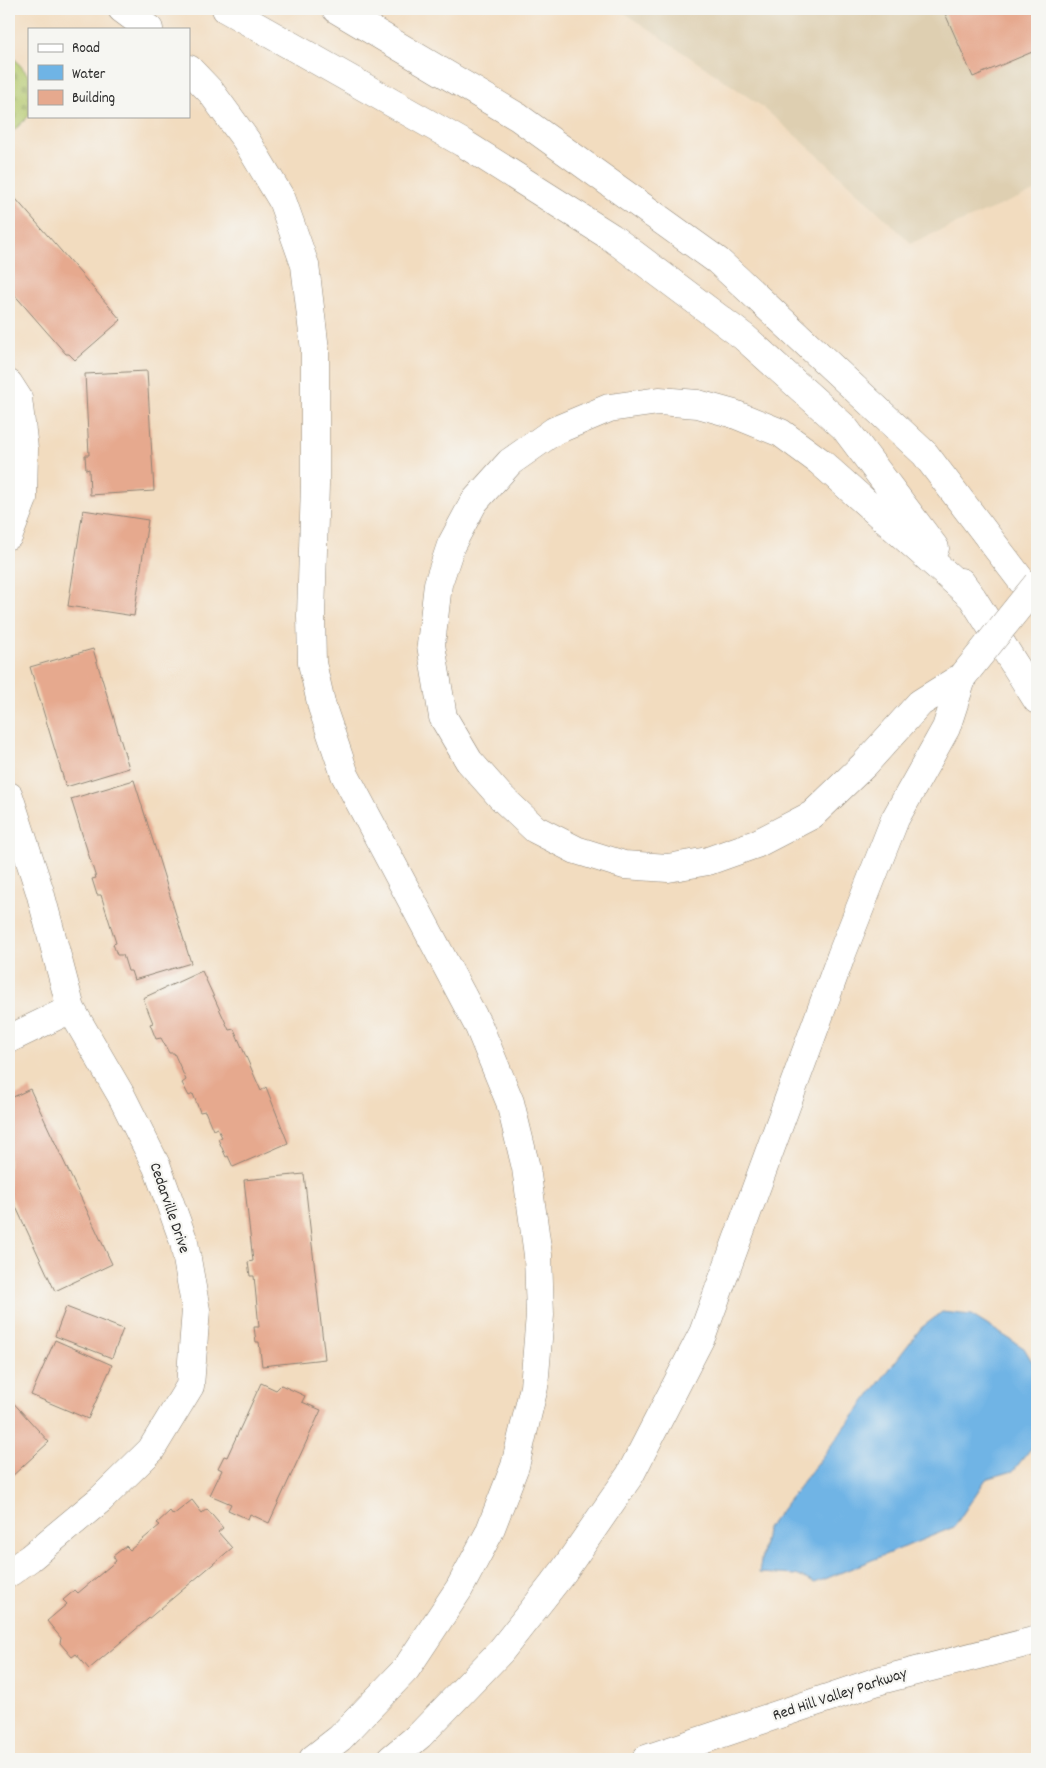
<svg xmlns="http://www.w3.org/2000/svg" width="1046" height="1768" font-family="Dekko,sans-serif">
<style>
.built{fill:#decfb1}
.cemetery{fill:url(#cemetery-stones);stroke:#6f7a4c}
.water{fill:#6fb4e5;stroke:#4d7088}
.building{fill:#e6a98e}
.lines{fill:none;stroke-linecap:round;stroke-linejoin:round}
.minor-casing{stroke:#8e8475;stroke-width:29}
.highway-casing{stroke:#8e8475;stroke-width:29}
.minor{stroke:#fff;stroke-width:28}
.highway{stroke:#fff;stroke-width:28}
.highway-bridge-casing{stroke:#8e8475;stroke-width:29;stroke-linecap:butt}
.highway-bridge{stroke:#fff;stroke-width:28}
.labels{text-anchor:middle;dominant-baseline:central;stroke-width:4.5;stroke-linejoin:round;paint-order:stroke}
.street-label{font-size:16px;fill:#2b2b2b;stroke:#f6f6f2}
</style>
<defs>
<pattern id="cemetery-stones" width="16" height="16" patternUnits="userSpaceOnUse" patternTransform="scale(1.25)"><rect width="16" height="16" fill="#b3c86c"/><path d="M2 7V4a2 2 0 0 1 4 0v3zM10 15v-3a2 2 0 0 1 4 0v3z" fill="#9aac5e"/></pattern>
</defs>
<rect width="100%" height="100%" fill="#f6f6f2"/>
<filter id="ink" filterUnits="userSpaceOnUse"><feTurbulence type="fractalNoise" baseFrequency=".02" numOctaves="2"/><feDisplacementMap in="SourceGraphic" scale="10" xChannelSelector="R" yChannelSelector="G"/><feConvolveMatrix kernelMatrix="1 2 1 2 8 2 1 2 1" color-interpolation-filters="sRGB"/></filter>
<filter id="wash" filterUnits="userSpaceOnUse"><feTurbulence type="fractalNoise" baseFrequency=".0096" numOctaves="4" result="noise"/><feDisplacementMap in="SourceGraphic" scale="20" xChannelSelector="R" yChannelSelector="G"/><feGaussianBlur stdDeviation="1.12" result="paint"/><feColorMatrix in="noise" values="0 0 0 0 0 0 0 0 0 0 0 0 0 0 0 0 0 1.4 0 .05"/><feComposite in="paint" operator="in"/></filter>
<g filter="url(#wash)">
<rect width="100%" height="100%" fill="#f2dcbf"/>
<path class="built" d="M619,9H1037V190L911,243L820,157L760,105Z"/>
<path class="cemetery" d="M9,52L29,76V116L9,135Z"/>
<path class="water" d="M942,1312L971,1315L1024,1348L1037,1370V1441L1013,1471L986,1479L954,1527L815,1583L796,1575L759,1573L766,1530L921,1328Z"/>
<g id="blocks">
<path class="building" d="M943,9H1037V50L973,77Z
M9,191L121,320L75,360L69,354H66L12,292H9Z
M147,371L154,491L90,495L89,469L86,470L85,455H89L85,374Z
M83,510L148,520L134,616L68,606Z
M93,649L129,768L66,787L30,667Z
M134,780L191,963L134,980L131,971H128L123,955H117L113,944L116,943L101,895H97L92,879L96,878L71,799Z
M202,971L229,1030L234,1029L261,1091L266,1087L288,1143L233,1167L228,1156L226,1157L218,1139L222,1137L217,1128L213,1130L205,1111L200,1112L193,1094L189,1096L182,1083L186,1080L174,1053H169L161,1038L156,1039L150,1024L153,1023L143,998Z
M30,1089L112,1264L55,1291L9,1192V1099Z
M304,1174L325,1359L262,1366L259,1342H256L254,1327H259L254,1276H250L248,1262L253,1261L244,1180Z
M66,1307L123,1329L112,1358L55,1336Z
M55,1340L112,1365L88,1419L31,1395Z
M261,1383L276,1390L281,1385L305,1396L302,1402L321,1410L269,1523L250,1514L248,1519L228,1510L231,1504L210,1495L222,1470L218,1468L224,1456L227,1457Z
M9,1398L49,1442L9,1479Z
M192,1500L202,1513L207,1509L223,1528L218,1532L232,1548L89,1669L76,1654L72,1657L60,1643L61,1638L47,1621L67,1604L63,1600L75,1590L78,1593L116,1561L113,1556L126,1546L130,1550L160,1525L157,1523L170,1511L173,1515Z"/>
</g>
</g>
<g filter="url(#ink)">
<use href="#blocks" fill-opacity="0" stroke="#8e8475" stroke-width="1"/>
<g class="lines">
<g class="minor-casing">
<path id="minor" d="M9,384L18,398L24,449L23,499L9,535
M9,796L40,892L71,1009L121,1095L157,1167L184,1242L196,1310L190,1386L151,1450L101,1499L30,1558L9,1573
M9,1039L71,1009"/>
</g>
<g class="highway-casing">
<path id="highway" d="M122,9L149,29
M226,9L463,143L611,237L744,337L844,427L935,548
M336,9L518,117L718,261L925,454L1037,601
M189,69L211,92L246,140L282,200L305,265L315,350V484L311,616L312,663L322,707L345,775L479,1027L510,1102L526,1168L538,1255L540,1315L534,1387L515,1466L489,1533L459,1589L406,1669L340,1738L313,1759
M961,582L972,597L1037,700
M963,676L920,703L864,765L812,815L756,844L708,861L668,868L624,865L576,850L535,829L500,796L469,761L443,717L431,645L438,584L451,545L474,502L510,462L554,431L609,408L659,401L698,404L734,414L781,433L819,461L972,597
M391,1759L420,1735L500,1652L563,1572L630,1475L703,1333L841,956L895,819L946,728L963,676
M646,1759L881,1680L1037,1640"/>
</g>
<use href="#minor" class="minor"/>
<use href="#highway" class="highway"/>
<g class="highway-bridge-casing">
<path id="highway-bridge" d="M963,676L1037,584"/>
</g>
<use href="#highway-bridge" class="highway-bridge"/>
</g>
</g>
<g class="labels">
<g class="street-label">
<text transform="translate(169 1208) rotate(71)">Cedarville Drive</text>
<text transform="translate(840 1695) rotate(-18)">Red Hill Valley Parkway</text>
</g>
</g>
<rect width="1046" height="1768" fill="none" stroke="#f6f6f2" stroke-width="30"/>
<rect x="28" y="28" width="162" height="90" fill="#f6f6f2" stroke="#a5a5a2"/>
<rect x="38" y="44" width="25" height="8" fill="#ffffff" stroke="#a5a5a2"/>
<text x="72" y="52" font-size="15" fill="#2b2b2b">Road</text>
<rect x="38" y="65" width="25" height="15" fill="#6fb4e5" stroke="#a5a5a2"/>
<text x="72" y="78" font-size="15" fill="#2b2b2b">Water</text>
<rect x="38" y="90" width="25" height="15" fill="#e6a98e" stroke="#a5a5a2"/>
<text x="72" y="102" font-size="15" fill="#2b2b2b">Building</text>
</svg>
